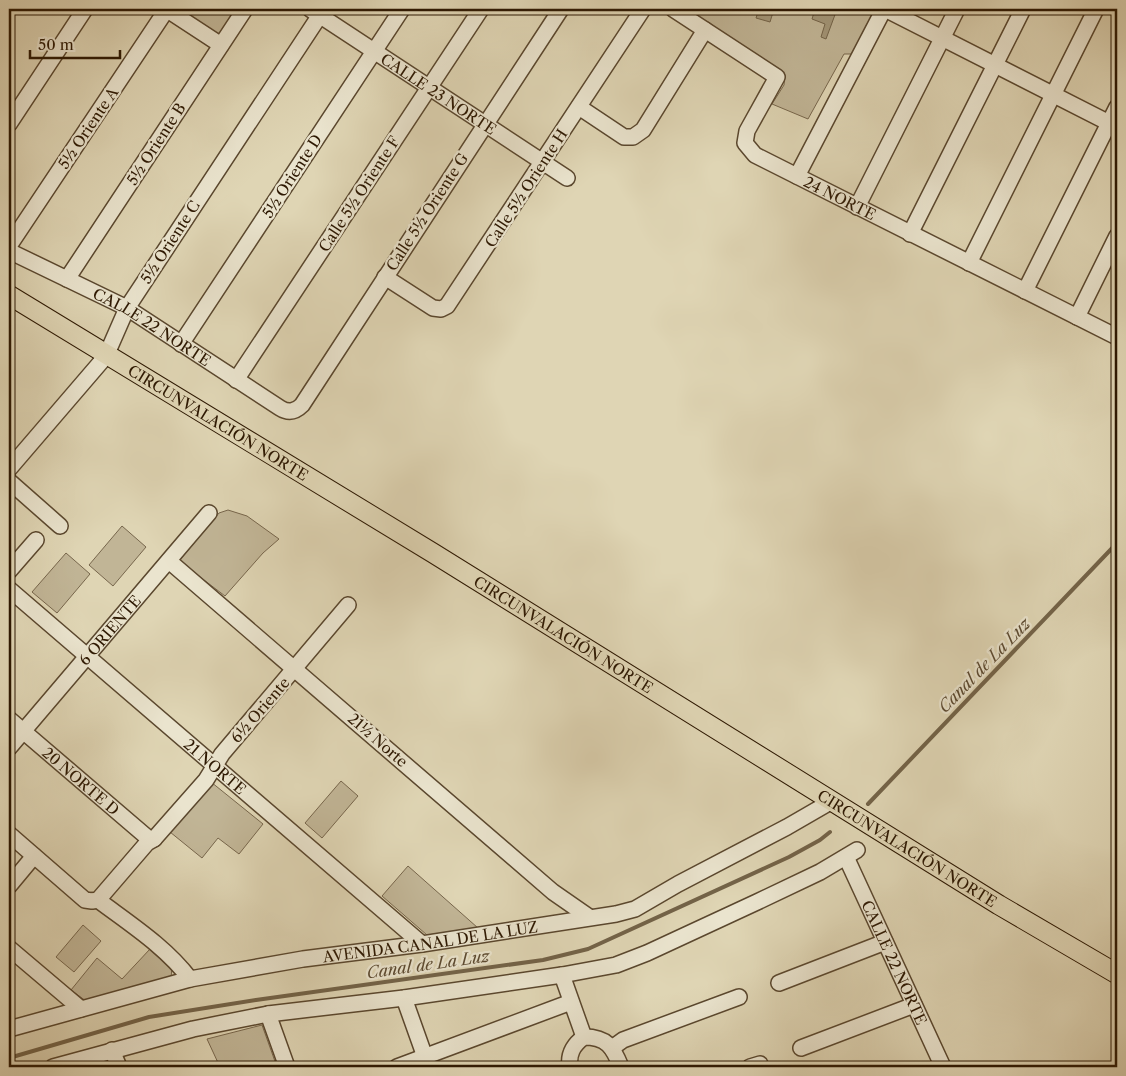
<svg xmlns="http://www.w3.org/2000/svg" width="1126" height="1076" font-family="'Libre Caslon Text',serif">
<style>
.green{fill:#c1b596;stroke:#77664c}
.water{fill:#a29577;stroke:#736348}
.lines{fill:none;stroke-linecap:round;stroke-linejoin:round}
.stream{stroke:#736348;stroke-width:4}
.minor-casing{stroke:#5a472e;stroke-width:18}
.major-casing{stroke:#2d1802;stroke-width:21}
.minor{stroke:#eae4ce;stroke-width:15}
.major{stroke:#dfd5b4;stroke-width:19}
.labels{text-anchor:middle;dominant-baseline:central;stroke-width:4.5;stroke-linejoin:round;paint-order:stroke}
.street-label{font-size:15px;fill:#2d1802;stroke:#eae4ce}
.water-label{font-size:16px;font-style:italic;fill:#5c4a31;stroke:#eae4ce}
</style>
<rect width="100%" height="100%" fill="#dfd5b4"/>
<filter id="stains"><feTurbulence type="fractalNoise" baseFrequency=".004" numOctaves="4"/><feColorMatrix values="0 0 0 0 .2 0 0 0 0 .09 0 0 0 0 .02 0 0 0 .5 -.17"/></filter>
<radialGradient id="worn" r=".72"><stop offset=".6" stop-color="#630" stop-opacity="0"/><stop offset="1" stop-color="#630" stop-opacity=".3"/></radialGradient>
<path class="green" d="M179,9H236L219,35Z
M687,9H875L852,54H844L808,119L772,104L784,85L785,75Z
M228,510L247,516L279,539L263,553L225,596L179,561L219,513Z
M122,526L146,547L113,586L89,565Z
M66,553L90,574L57,613L32,592Z
M341,781L358,796L322,838L305,823Z
M211,782L263,824L239,854L218,838L202,858L170,832Z
M408,866L478,928L427,935L382,896Z
M83,925L101,941L74,972L56,957Z
M150,949L172,967L171,978L86,1001L71,990L97,958L122,979Z
M262,1025L277,1067H220L207,1039Z"/>
<path class="water" d="M759,9H774L770,22L756,18Z
M815,9H827L836,12L826,39L821,37L825,24L812,19Z"/>
<g class="lines">
<path class="stream" d="M868,804L1117,543
M9,1058L149,1017L256,1000L543,960L588,949L789,857L820,840L830,832"/>
<g class="minor-casing">
<g id="minor">
<path d="M166,9L221,45"/>
<path id="s1" d="M310,9L567,178"/>
<path id="s2" d="M673,9L777,77L747,131L745,143L755,155L1117,337"/>
<path d="M885,9L1117,127"/>
<path d="M579,107L624,137H633L643,130L705,30"/>
<path d="M9,124L85,9"/>
<path d="M797,176L884,9"/>
<path d="M857,207L957,9"/>
<path d="M910,234L1023,9"/>
<path d="M9,246L167,9"/>
<path id="s3" d="M9,251L127,308L280,408C288,413 295,412 302,405L561,9"/>
<path d="M969,263L1096,9"/>
<path d="M385,277L433,308L441,309L447,306L643,9"/>
<path d="M67,279L245,9"/>
<path d="M1025,291L1117,107"/>
<path d="M1077,317L1117,236"/>
<path d="M181,344L402,9"/>
<path d="M236,380L481,9"/>
<path d="M9,469L106,356L127,308L324,9"/>
<path d="M9,481L60,526"/>
<path d="M169,561L553,892L589,917"/>
<path d="M9,571L36,540"/>
<path id="s4" d="M9,589L422,944"/>
<path id="s5" d="M9,719L148,838L154,839"/>
<path id="s6" d="M9,748L209,513"/>
<path d="M9,834L85,900L92,901L98,900L147,843L154,839L206,780L222,754L348,605"/>
<path id="s7" d="M846,857L943,1067"/>
<path d="M9,886L34,856"/>
<path d="M98,900C130,924 166,947 190,979"/>
<path d="M9,948L81,1009"/>
<path d="M562,975L584,1037"/>
<path d="M779,983L885,942"/>
<path d="M404,998L425,1057"/>
<path d="M268,1014L287,1067"/>
<path id="s8" d="M9,1029L190,979L303,959L422,944L616,914L635,909L678,884L787,827L832,801"/>
<path d="M612,1048L623,1040L739,997"/>
<path d="M801,1048L914,1005"/>
<path d="M112,1050L119,1067"/>
<path d="M53,1067L193,1029L268,1014L404,998L562,975L616,965L647,953L757,902L820,872L857,850"/>
<path d="M397,1067L571,1002"/>
<path d="M570,1067C568,1054 573,1045 584,1037C607,1037 613,1047 621,1067"/>
<path d="M750,1067L760,1064"/>
</g>
</g>
<g class="major-casing">
<g id="major">
<path id="s9" d="M9,295L433,553L999,905L1117,974"/>
</g>
</g>
<use href="#minor" class="minor"/>
<use href="#major" class="major"/>
</g>
<g class="labels">
<g class="street-label">
<text stroke="none"><textPath href="#s1" startOffset="154">CALLE 23 NORTE</textPath></text>
<text transform="translate(88 128) rotate(-56)">5½ Oriente A</text>
<text transform="translate(156 144) rotate(-57)">5½ Oriente B</text>
<text transform="translate(292 176) rotate(-57)">5½ Oriente D</text>
<text transform="translate(526 188) rotate(-57)">Calle 5½ Oriente H</text>
<text transform="translate(359 194) rotate(-57)">Calle 5½ Oriente F</text>
<text stroke="none"><textPath href="#s2" startOffset="309">24 NORTE</textPath></text>
<text transform="translate(427 212) rotate(-57)">Calle 5½ Oriente G</text>
<text transform="translate(170 242) rotate(-57)">5½ Oriente C</text>
<text stroke="none"><textPath href="#s3" startOffset="162">CALLE 22 NORTE</textPath></text>
<text stroke="none"><textPath href="#s9" startOffset="245">CIRCUNVALACIÓN NORTE</textPath></text>
<text stroke="none"><textPath href="#s6" startOffset="155">6 ORIENTE</textPath></text>
<text stroke="none"><textPath href="#s9" startOffset="650">CIRCUNVALACIÓN NORTE</textPath></text>
<text transform="translate(260 710) rotate(-49)">6½ Oriente</text>
<text transform="translate(378 740) rotate(41)">21½ Norte</text>
<text stroke="none"><textPath href="#s4" startOffset="272">21 NORTE</textPath></text>
<text stroke="none"><textPath href="#s5" startOffset="95">20 NORTE D</textPath></text>
<text stroke="none"><textPath href="#s9" startOffset="1055">CIRCUNVALACIÓN NORTE</textPath></text>
<text stroke="none"><textPath href="#s8" startOffset="431">AVENIDA CANAL DE LA LUZ</textPath></text>
<text stroke="none"><textPath href="#s7" startOffset="116">CALLE 22 NORTE</textPath></text>
</g>
<g class="water-label">
<text transform="translate(984 665) rotate(-46)">Canal de La Luz</text>
<text transform="translate(428 964) rotate(-8)">Canal de La Luz</text>
</g>
</g>
<rect width="1126" height="1076" fill="none" stroke="#dfd5b4" stroke-width="30"/>
<rect x="10" y="10" width="1106" height="1056" fill="none" stroke="#2d1802" stroke-width="2.5"/>
<rect x="15" y="15" width="1096" height="1046" fill="none" stroke="#2d1802"/>
<path d="M30 50v8h90v-8" fill="none" stroke="#2d1802" stroke-width="2.5"/>
<text x="38" y="50" font-size="15" fill="#2d1802" stroke="#eae4ce" stroke-width="4" paint-order="stroke">50 m</text>
<rect width="100%" height="100%" filter="url(#stains)"/>
<rect width="100%" height="100%" fill="url(#worn)"/>
</svg>
